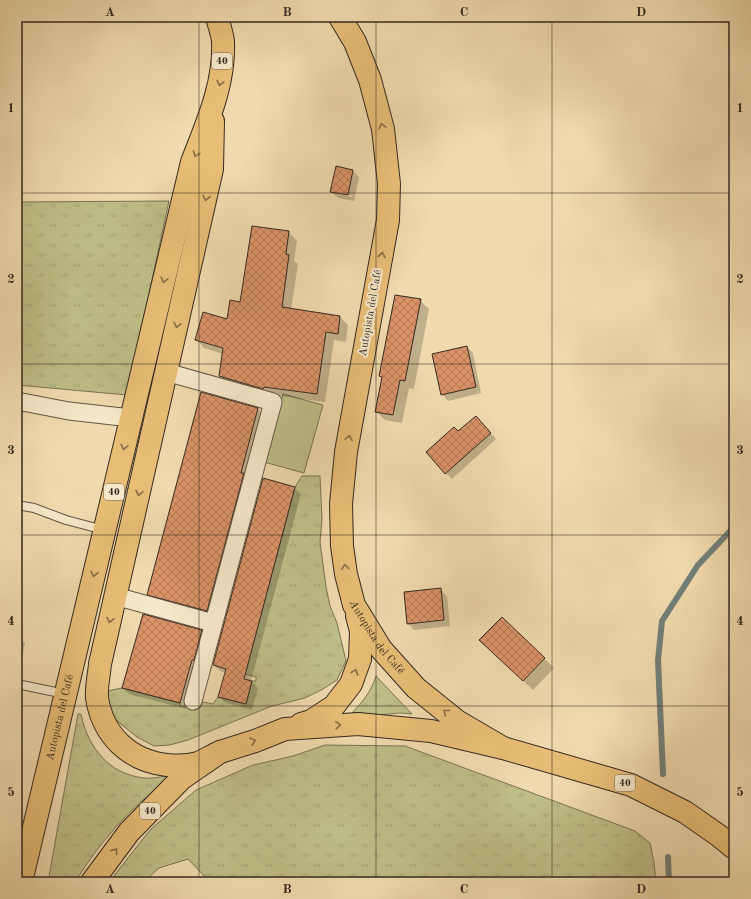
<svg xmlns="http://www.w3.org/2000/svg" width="751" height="899" font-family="'Old Standard TT',serif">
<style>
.grass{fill:url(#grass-tufts);stroke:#7a7454}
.pitch{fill:#bfbe87;stroke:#7a7454}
.shadow{fill:#0003;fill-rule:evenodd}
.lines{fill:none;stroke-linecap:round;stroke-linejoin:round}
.stream{stroke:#727f78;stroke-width:6}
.building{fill:url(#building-cross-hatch);stroke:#342920}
.lane-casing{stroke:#635644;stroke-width:10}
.street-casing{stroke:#635644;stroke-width:19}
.highway-casing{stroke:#342920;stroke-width:24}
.lane{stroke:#f6e8ca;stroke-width:8}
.street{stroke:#f6e8ca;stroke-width:17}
.highway{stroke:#e8be77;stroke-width:22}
.oneway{stroke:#856c47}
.grid{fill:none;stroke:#342920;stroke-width:1;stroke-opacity:0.55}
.labels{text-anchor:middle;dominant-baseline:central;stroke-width:4;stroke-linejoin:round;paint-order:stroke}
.shield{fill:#f6e8ca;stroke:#6e6253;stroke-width:1}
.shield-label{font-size:10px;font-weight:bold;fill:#342920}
.street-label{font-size:11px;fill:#342920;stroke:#f6e8ca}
.neatline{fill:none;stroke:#342920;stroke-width:1.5}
.grid-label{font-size:13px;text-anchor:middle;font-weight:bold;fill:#342920}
</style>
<defs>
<pattern id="grass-tufts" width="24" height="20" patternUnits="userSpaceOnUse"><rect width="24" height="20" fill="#bfbe87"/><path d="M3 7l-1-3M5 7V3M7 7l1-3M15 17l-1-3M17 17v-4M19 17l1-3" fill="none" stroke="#a5a374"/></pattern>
<pattern id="building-cross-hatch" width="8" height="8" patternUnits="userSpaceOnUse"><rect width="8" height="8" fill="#da9367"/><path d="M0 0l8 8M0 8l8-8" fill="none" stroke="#b27854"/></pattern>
</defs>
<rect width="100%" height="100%" fill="#f1dbae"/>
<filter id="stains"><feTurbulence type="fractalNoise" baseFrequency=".005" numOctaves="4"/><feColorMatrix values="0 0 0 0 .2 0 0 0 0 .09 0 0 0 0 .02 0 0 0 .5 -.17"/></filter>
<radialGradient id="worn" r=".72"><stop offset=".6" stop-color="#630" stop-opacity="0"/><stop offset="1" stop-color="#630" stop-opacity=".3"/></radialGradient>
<path class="grass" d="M169,201L127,395L17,385V202Z
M302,476H320L322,519L320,542L326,587L330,606L337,623L346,661L337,680L323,689L305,698L272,706L188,740L170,745L154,746L137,737L111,716L107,691L122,688L180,703V706L200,708L203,702L213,704L218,697L246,704L252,681H256V677L245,674L295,487Z
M376,676L412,714L400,713L354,717L352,713C363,701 371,692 376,676Z
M78,714H81C88,748 109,774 144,778C151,779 159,777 166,776L168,780C130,807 100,842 75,882H48Z
M325,745L405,746L635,831L650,843L654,862L656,882H210L188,859L159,868L144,882H109L150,830L196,790L253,765L293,756Z"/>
<path class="pitch" d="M283,394L323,405L304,473L264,462Z"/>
<path class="shadow" d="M353,171L359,177L354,201L338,198L331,191ZM337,192L353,196L352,197L337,194Z
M289,232L297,241L294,261L298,264L291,310L340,317L348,325L346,342L334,340L325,402L272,395L228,385L220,376L223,354L204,348L196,339L228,321Z
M420,300L429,309L414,389L409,388L402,423L385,420L376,411L383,379L380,376Z
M467,347L473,353L481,393L448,401L442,394Z
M201,393L258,409L264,415L213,617L155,601L148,594Z
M482,423L496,439L452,479L446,473Z
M294,488L301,494L251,681L258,688L252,710L226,703L219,697L226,673L220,671L214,665Z
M441,590L447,596L450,626L414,630L408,623Z
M201,631L207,637L198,665L186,709L129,694L123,688Z
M17,635L25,643L18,676L17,675Z
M490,649L545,659L554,668L533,690Z"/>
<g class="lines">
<path class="stream" d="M663,774L658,660L662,621L698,565L734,527
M668,857L669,882"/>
</g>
<path class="building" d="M336,166L353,170L348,195L330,192Z
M252,226L289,231L286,254L289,255L282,307L340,316L338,334L326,332L317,394L264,387L263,389L219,376L223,348L195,340L203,312L227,319L230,300L240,302Z
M395,295L421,299L405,381L400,380L393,415L375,412L382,377L379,376Z
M467,346L476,387L441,395L432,354Z
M201,392L258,408L241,473H244L207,611L147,595Z
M476,416L491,433L445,474L426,452L454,427L458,431Z
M263,478L295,487L244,679L252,681L246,704L218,697L226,669L213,665Z
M441,588L444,620L407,624L404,592Z
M143,614L202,630L194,660H192L180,703L122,688Z
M502,617L545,658L523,681L479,640Z"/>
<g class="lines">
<g class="lane-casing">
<path id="lane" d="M17,505L34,508L66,520L104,530
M17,684L65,694"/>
</g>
<g class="street-casing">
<path id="street" d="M166,372L273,402L193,701
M17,401L69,411L131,418
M115,596L213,623"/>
</g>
<g class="highway-casing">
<g id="highway">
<path id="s1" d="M340,17L355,42L370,80L383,129L389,184L388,220L346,452L341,504L342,546L346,574L354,605L381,649L416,688L457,721L503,748"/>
<path d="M213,121L212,169L100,664C99,675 96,688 97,698C103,736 130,761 167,765C177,766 188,766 198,763C205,760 213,755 220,752"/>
<path d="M301,724L311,721L334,706L351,684L360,659L361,631L357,616"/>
<path id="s2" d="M21,882L192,162C207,123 225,84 223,41C222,33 219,25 217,17"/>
<path d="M92,882L129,832L181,779L220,752L255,741L285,729L358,724L431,731L503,748L631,785L685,812L718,835L734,848"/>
</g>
</g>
<use href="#lane" class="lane"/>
<use href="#street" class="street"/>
<use href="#highway" class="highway"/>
</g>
<defs><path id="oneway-chevron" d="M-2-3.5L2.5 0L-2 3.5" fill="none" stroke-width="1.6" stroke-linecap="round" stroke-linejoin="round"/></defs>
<g class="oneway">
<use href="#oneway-chevron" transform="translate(220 83) rotate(104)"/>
<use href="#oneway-chevron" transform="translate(382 126) rotate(-103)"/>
<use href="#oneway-chevron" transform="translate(196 154) rotate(110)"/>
<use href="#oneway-chevron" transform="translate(206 198) rotate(103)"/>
<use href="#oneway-chevron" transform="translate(382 255) rotate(-80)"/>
<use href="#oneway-chevron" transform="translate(164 280) rotate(103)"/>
<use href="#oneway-chevron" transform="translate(177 325) rotate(103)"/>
<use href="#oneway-chevron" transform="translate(349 438) rotate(-79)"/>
<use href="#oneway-chevron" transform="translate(124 447) rotate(103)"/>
<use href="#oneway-chevron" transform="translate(139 493) rotate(103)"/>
<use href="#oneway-chevron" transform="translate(345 567) rotate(-98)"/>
<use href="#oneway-chevron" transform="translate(94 574) rotate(103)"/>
<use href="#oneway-chevron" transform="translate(110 620) rotate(103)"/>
<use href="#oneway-chevron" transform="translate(355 672) rotate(-70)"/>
<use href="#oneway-chevron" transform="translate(446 712) rotate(-141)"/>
<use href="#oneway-chevron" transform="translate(338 725) rotate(-4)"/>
<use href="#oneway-chevron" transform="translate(253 741) rotate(-19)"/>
<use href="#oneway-chevron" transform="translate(115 851) rotate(-54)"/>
</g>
<path class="grid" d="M199,17V882M376,17V882M552,17V882M17,193H734M17,364H734M17,535H734M17,706H734"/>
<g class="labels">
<g class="shield">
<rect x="212" y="53" width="20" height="16" rx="3"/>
<rect x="104" y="484" width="20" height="16" rx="3"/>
<rect x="615" y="775" width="20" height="16" rx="3"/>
<rect x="140" y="803" width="20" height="16" rx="3"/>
</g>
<g class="shield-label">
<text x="222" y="61">40</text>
<text x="114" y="492">40</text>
<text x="625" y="783">40</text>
<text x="150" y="811">40</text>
</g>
<g class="street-label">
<text transform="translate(371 313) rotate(-80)">Autopista del Café</text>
<text stroke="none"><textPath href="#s1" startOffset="642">Autopista del Café</textPath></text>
<text stroke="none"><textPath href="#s2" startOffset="169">Autopista del Café</textPath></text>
</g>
</g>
<rect width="751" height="899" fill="none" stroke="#f1dbae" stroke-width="44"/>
<rect x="22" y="22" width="707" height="855" class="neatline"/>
<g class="grid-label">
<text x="110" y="16">A</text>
<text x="287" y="16">B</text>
<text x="464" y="16">C</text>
<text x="641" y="16">D</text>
<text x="11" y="112">1</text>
<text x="740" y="112">1</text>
<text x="11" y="283">2</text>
<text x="740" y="283">2</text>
<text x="11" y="454">3</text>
<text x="740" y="454">3</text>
<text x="11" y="625">4</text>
<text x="740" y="625">4</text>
<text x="11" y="796">5</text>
<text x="740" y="796">5</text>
<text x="110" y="893">A</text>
<text x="287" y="893">B</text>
<text x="464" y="893">C</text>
<text x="641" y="893">D</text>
</g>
<rect width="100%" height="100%" filter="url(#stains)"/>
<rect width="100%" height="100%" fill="url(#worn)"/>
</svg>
